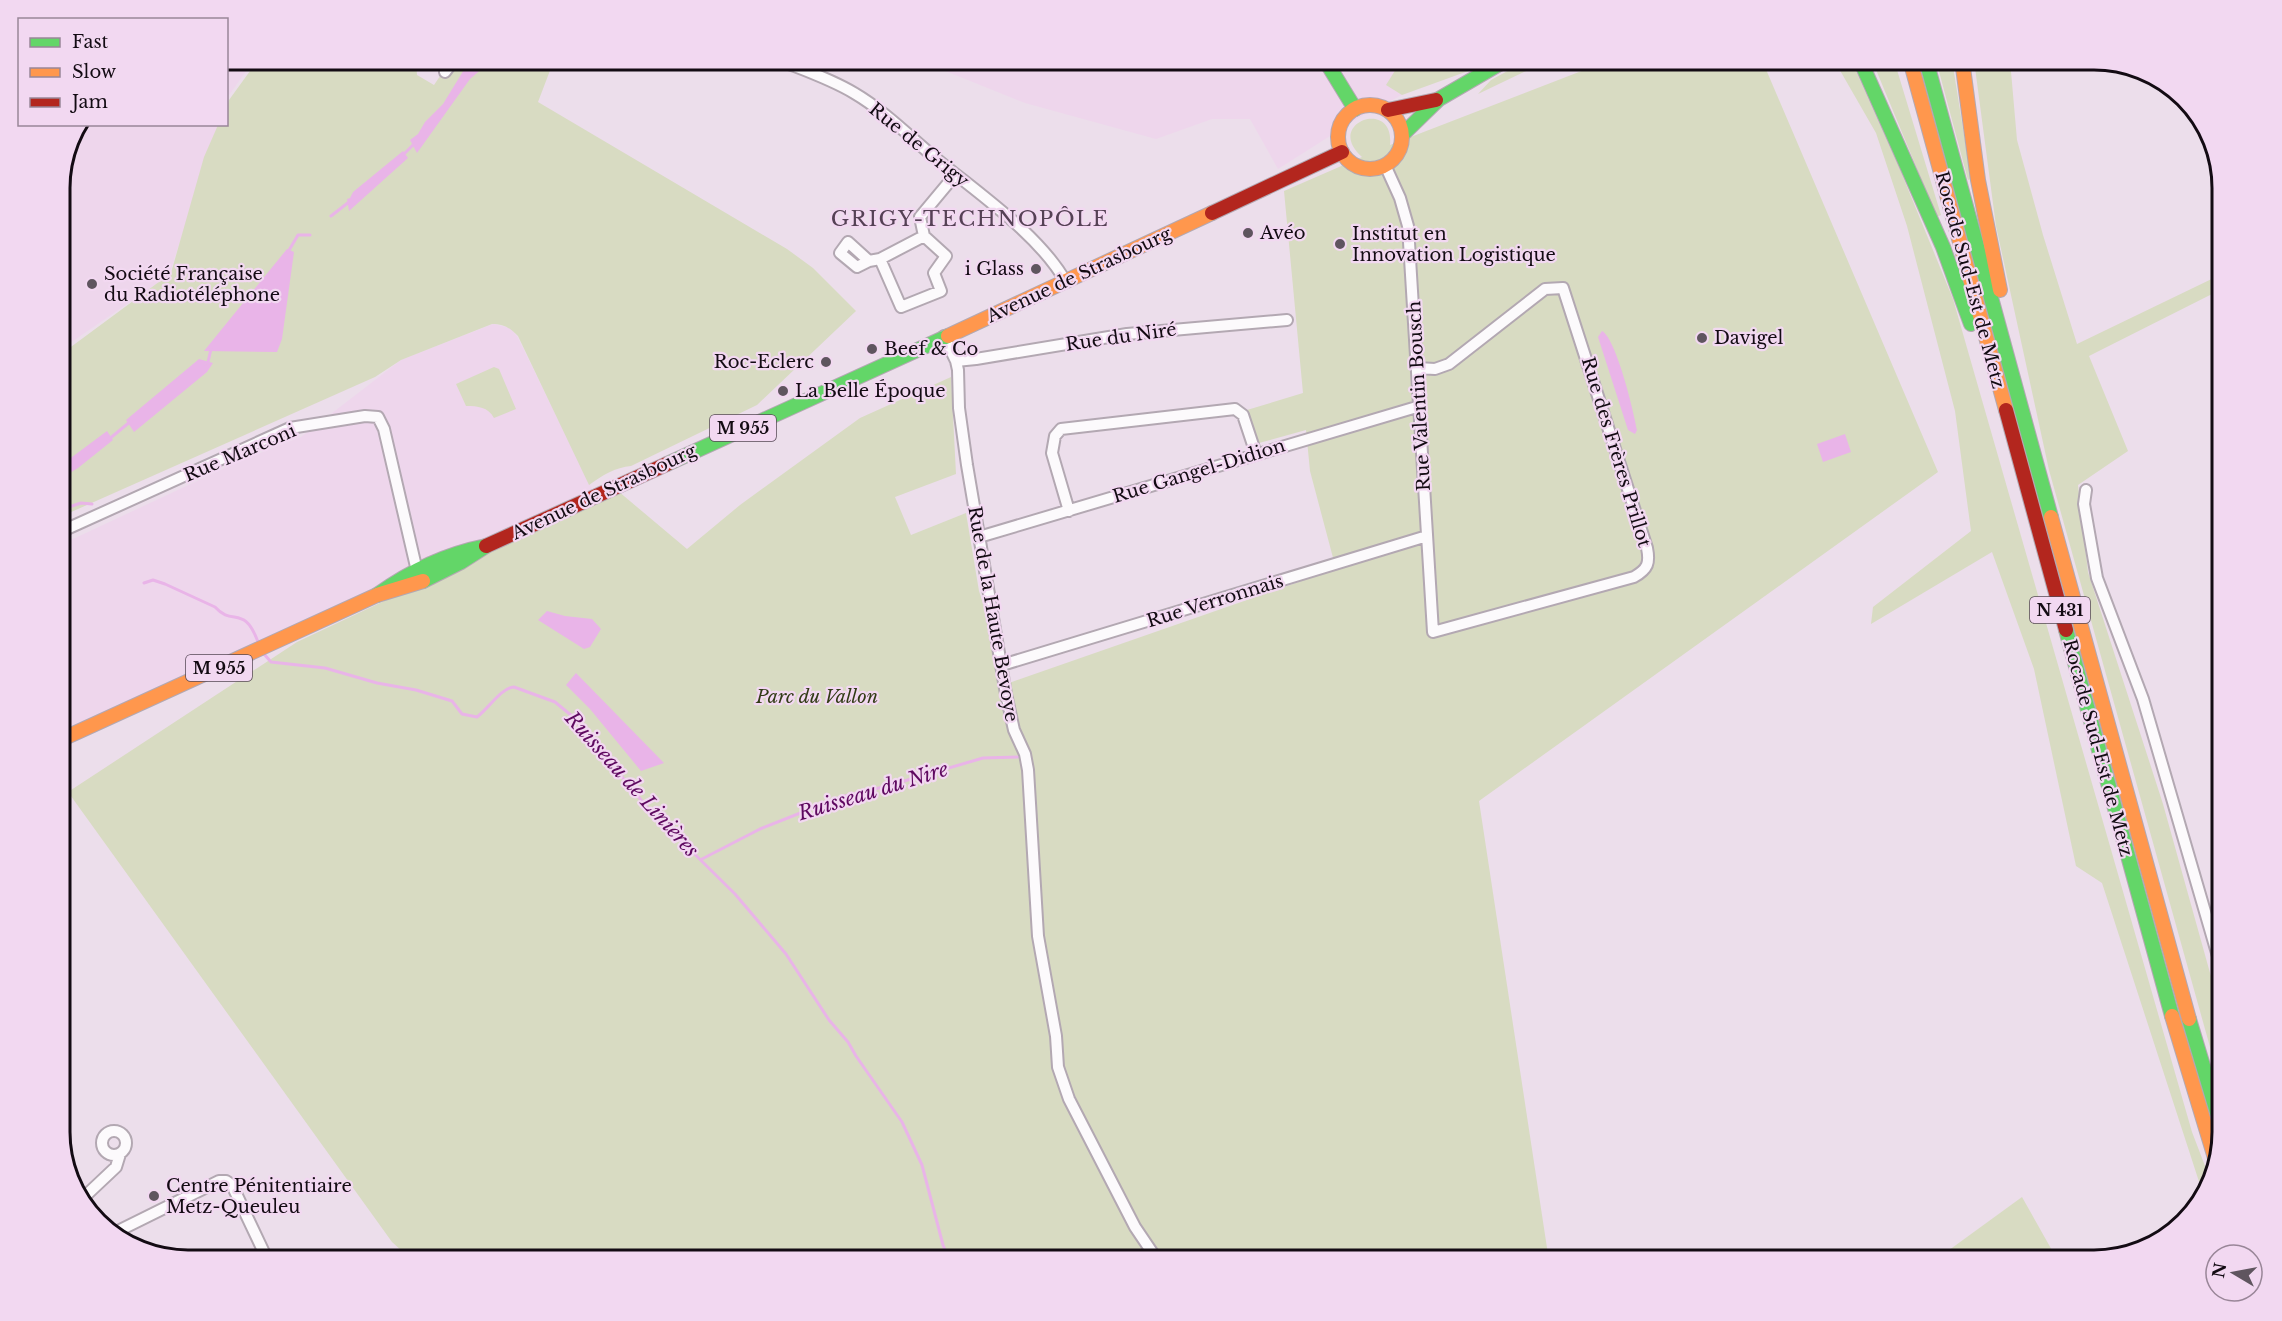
<svg xmlns="http://www.w3.org/2000/svg" width="2282" height="1321" font-family="'Libre Baskerville',serif">
<style>
.built{fill:#eed6ec}
.green{fill:#d8dbc2}
.water{fill:#e9b4e8}
.lines{fill:none;stroke-linecap:round;stroke-linejoin:round}
.stream{stroke:#e9b4e8;stroke-width:3}
.street-casing{stroke:#b3a8b2;stroke-width:14}
.fast-casing{stroke:#b3a8b2;stroke-width:16}
.slow-casing{stroke:#b3a8b2;stroke-width:16}
.jam-casing{stroke:#b3a8b2;stroke-width:16}
.street{stroke:#fcfafc;stroke-width:10}
.fast{stroke:#63d668;stroke-width:14}
.slow{stroke:#ff974d;stroke-width:14}
.jam{stroke:#b3261e;stroke-width:14}
.poi-dot{fill:#5f555f;stroke:#f2d8f1;stroke-width:2}
.labels{text-anchor:middle;dominant-baseline:central;stroke-width:4.5;stroke-linejoin:round;paint-order:stroke}
.shield{fill:#f2d8f1;stroke:#564856;stroke-width:1.5}
.shield-label{font-size:16px;font-weight:bold;fill:#130b13}
.street-label{font-size:18px;fill:#130b13;stroke:#f2d8f1}
.poi-label{font-size:18px;fill:#130b13;stroke:#f2d8f1;text-anchor:start}
.park-label{font-size:18px;font-style:italic;fill:#313b15;stroke:#f2d8f1}
.water-label{font-size:20px;font-style:italic;fill:#5f0960;stroke:#f2d8f1}
.quarter-label{font-size:21px;letter-spacing:1.5px;fill:#554155;stroke:#f2d8f1}
.rim{fill:none;stroke:#130b13;stroke-width:3}
</style>
<rect width="100%" height="100%" fill="#ecdeeb"/>
<path class="built" d="M227,60H254L227,98L226,60Z
M918,60H1468L1360,117L1278,169L1250,119H1212L1156,139L1025,103Z
M80,125H218L169,275L60,350V180L70,139Z
M493,324L510,328L517,336L593,491L60,736V540L73,539L240,461L301,437L401,360Z"/>
<path class="green" d="M258,60H416L417,75L434,85L451,60H554L538,102L787,249L813,268L856,311L757,405L631,466C616,467 601,476 589,485L518,336C510,328 504,324 492,324L401,360L375,377L60,517V355L171,273L204,157L218,125L226,124L227,106L229,100Z
M949,60H1029L1021,67L1016,68L966,65Z
M1412,60H1486L1471,70L1402,95L1386,85L1396,69Z
M1528,60H1549L1478,94L1491,80Z
M1610,60H1762L1938,472L1479,801L1549,1261H413L392,1242L68,792L297,642L618,491L687,549L740,505L860,418L951,377L956,474L895,497L911,535L966,513L979,591L1009,683L1336,569L1310,471L1306,430L1259,443L1256,441L1247,410L1303,393L1284,191L1362,157C1323,123 1395,97 1390,145Z
M1834,60H1851L1901,172L1953,299L2192,1132L2210,1179L2204,1197L2102,883L2076,866L2034,669L1992,552L1871,624L1873,607L1971,531L1955,411L1907,226L1876,133Z
M1872,60H1894L1941,215L1937,217Z
M1936,60H1952L1971,179L1968,180Z
M1974,60H2010L2017,140L2043,235L2077,344L2222,274V289L2089,356L2128,451L2078,485L2088,572L2163,804L2222,1016V1090L2049,470L1996,226Z
M494,367L499,369L516,409L494,418C488,407 478,406 466,406L456,384Z
M2022,1197L2058,1261H1934Z"/>
<path class="water" d="M470,60L482,62L484,67L470,79L417,153L410,140L418,134L425,122L443,104Z
M403,151L408,158L349,211L347,199L350,198L353,192Z
M287,249L294,252L282,339L277,352L204,351Z
M1602,331C1616,338 1634,412 1637,430L1635,434L1628,430L1598,337Z
M199,359L213,363L207,372L134,432L126,420Z
M107,431L113,440L78,468L60,479V466Z
M1845,434L1851,452L1823,462L1817,444Z
M547,611L565,616L592,619L601,629L590,647L584,649L538,620Z
M576,673L664,763L641,771L590,709L566,685Z"/>
<g class="lines">
<path class="stream" d="M404,154L414,144
M331,216L349,202
M288,252L298,235H310
M205,364L208,362L211,349
M108,440L131,421
M60,510L81,503L92,504
M144,583L153,580L165,584L215,607C233,627 244,604 258,642
M264,654L271,662L325,668L377,683L416,690L452,701L462,714L477,717C489,708 501,688 514,687L555,702L572,716L646,806L735,894L786,954L829,1020L848,1042L856,1056L902,1122L922,1165L943,1245L950,1261
M702,859L760,829L841,797L887,786L983,758L1018,757"/>
<g class="street-casing">
<path id="street" d="M779,60C804,70 831,79 854,93C883,110 908,135 933,156C976,192 1038,233 1066,282
M445,72L454,60
M1385,165L1400,198L1408,226L1433,632L1634,577C1648,569 1650,563 1647,548L1563,288L1545,289L1449,364L1435,369L1417,368
M924,236L880,259L901,307L941,291L934,273L946,256L924,236L920,217L955,175
M869,261L857,267L840,253L848,242L869,261L880,259
M944,336L956,361L958,370L959,408L967,465L1006,694L1014,730L1025,754L1028,770L1038,936L1056,1036L1058,1067L1069,1099L1135,1227L1158,1261
M956,361L976,359L1127,334L1287,320
M2086,490L2084,504L2097,578L2143,699L2222,970
M1069,511L1052,453L1055,436L1061,429L1235,409L1243,415L1256,454
M60,532L290,428L365,416L378,417L384,429L417,571
M979,537L1420,406
M1002,665L1427,536
M102 1143a12 12 0 1 1 24 0a12 12 0 1 1-24 0Z
M81,1200L116,1167L120,1154
M114,1233L219,1181H226L232,1185L268,1261"/>
</g>
<g class="fast-casing">
<path id="fast" d="M1325,60L1355,109
M1860,60L1943,247L1971,324
M1926,60L2051,517
M1402,135L1439,99L1506,60
M667,464L948,336
M377,595C410,571 446,554 486,546L461,562L423,581
M2066,630L2172,1016
M2189,1019L2222,1129"/>
</g>
<g class="slow-casing">
<path id="slow" d="M1910,60L2006,410
M1962,60L1978,180L2000,290
M1338 137a32 32 0 1 1 64 0a32 32 0 1 1-64 0Z
M948,336L1212,213
M2051,517L2189,1019
M60,740L377,595L423,581
M2172,1016L2215,1158"/>
</g>
<g class="jam-casing">
<path id="jam" d="M1388,110L1436,100
M1212,213L1342,152
M2006,410L2066,630
M486,546L667,464"/>
</g>
<use href="#street" class="street"/>
<use href="#fast" class="fast"/>
<use href="#slow" class="slow"/>
<use href="#jam" class="jam"/>
</g>
<g class="poi-dot">
<circle cx="1248" cy="233" r="6"/>
<circle cx="1340" cy="244" r="6"/>
<circle cx="1036" cy="269" r="6"/>
<circle cx="92" cy="284" r="6"/>
<circle cx="1702" cy="338" r="6"/>
<circle cx="872" cy="349" r="6"/>
<circle cx="826" cy="362" r="6"/>
<circle cx="783" cy="391" r="6"/>
<circle cx="154" cy="1196" r="6"/>
</g>
<g class="labels">
<g class="shield">
<rect x="710" y="415" width="66" height="26" rx="4.5"/>
<rect x="2030" y="597" width="60" height="26" rx="4.5"/>
<rect x="186" y="655" width="66" height="26" rx="4.5"/>
</g>
<g class="shield-label">
<text x="743" y="428">M 955</text>
<text x="2060" y="610">N 431</text>
<text x="219" y="668">M 955</text>
</g>
<g class="street-label">
<text transform="translate(919 145) rotate(39)">Rue de Grigy</text>
<text transform="translate(1079 275) rotate(-25)">Avenue de Strasbourg</text>
<text transform="translate(1970 280) rotate(75)">Rocade Sud-Est de Metz</text>
<text transform="translate(1121 337) rotate(-8)">Rue du Niré</text>
<text transform="translate(1419 396) rotate(-93)">Rue Valentin Bousch</text>
<text transform="translate(1616 452) rotate(73)">Rue des Frères Prillot</text>
<text transform="translate(240 453) rotate(-23)">Rue Marconi</text>
<text transform="translate(1199 471) rotate(-17)">Rue Gangel-Didion</text>
<text transform="translate(604 492) rotate(-25)">Avenue de Strasbourg</text>
<text transform="translate(1215 601) rotate(-17)">Rue Verronnais</text>
<text transform="translate(993 614) rotate(80)">Rue de la Haute Bevoye</text>
<text transform="translate(2098 748) rotate(75)">Rocade Sud-Est de Metz</text>
</g>
<g class="poi-label">
<text x="1260" y="233">Avéo</text>
<text x="1352" y="234">Institut en<tspan x="1352" dy="21">Innovation Logistique</tspan></text>
<text x="1024" y="269" text-anchor="end">i Glass</text>
<text x="104" y="274">Société Française<tspan x="104" dy="21">du Radiotéléphone</tspan></text>
<text x="1714" y="338">Davigel</text>
<text x="884" y="349">Beef &amp; Co</text>
<text x="814" y="362" text-anchor="end">Roc-Eclerc</text>
<text x="795" y="391">La Belle Époque</text>
<text x="166" y="1186">Centre Pénitentiaire<tspan x="166" dy="21">Metz-Queuleu</tspan></text>
</g>
<g class="park-label">
<text x="817" y="697">Parc du Vallon</text>
</g>
<g class="water-label">
<text transform="translate(632 784) rotate(48)">Ruisseau de Linières</text>
<text transform="translate(873 791) rotate(-17)">Ruisseau du Nire</text>
</g>
<g class="quarter-label">
<text x="970" y="219">GRIGY-TECHNOPÔLE</text>
</g>
</g>
<path d="M0 0H2282V1321H0ZM188 70H2094A118 118 0 0 1 2212 188V1132A118 118 0 0 1 2094 1250H188A118 118 0 0 1 70 1132V188A118 118 0 0 1 188 70Z" fill="#f2d8f1" fill-rule="evenodd"/>
<path class="rim" d="M188 70H2094A118 118 0 0 1 2212 188V1132A118 118 0 0 1 2094 1250H188A118 118 0 0 1 70 1132V188A118 118 0 0 1 188 70Z"/>
<rect x="18" y="18" width="210" height="108" fill="#f2d8f1" stroke="#998698" stroke-width="1.5"/>
<rect x="30" y="38" width="30" height="9" fill="#63d668" stroke="#998698" stroke-width="1.5"/>
<text x="72" y="48" font-size="18" fill="#130b13">Fast</text>
<rect x="30" y="68" width="30" height="9" fill="#ff974d" stroke="#998698" stroke-width="1.5"/>
<text x="72" y="78" font-size="18" fill="#130b13">Slow</text>
<rect x="30" y="98" width="30" height="9" fill="#b3261e" stroke="#998698" stroke-width="1.5"/>
<text x="72" y="108" font-size="18" fill="#130b13">Jam</text>
<g transform="translate(2234 1273) rotate(280)"><circle r="28" fill="#f2d8f1" stroke="#998698" stroke-width="1.5"/>
<path d="M0-4.5L10 22L0 15L-10 22Z" fill="#5f555f"/>
<text y="-9" font-size="16" font-weight="bold" text-anchor="middle" fill="#130b13">N</text>
</g>
</svg>
